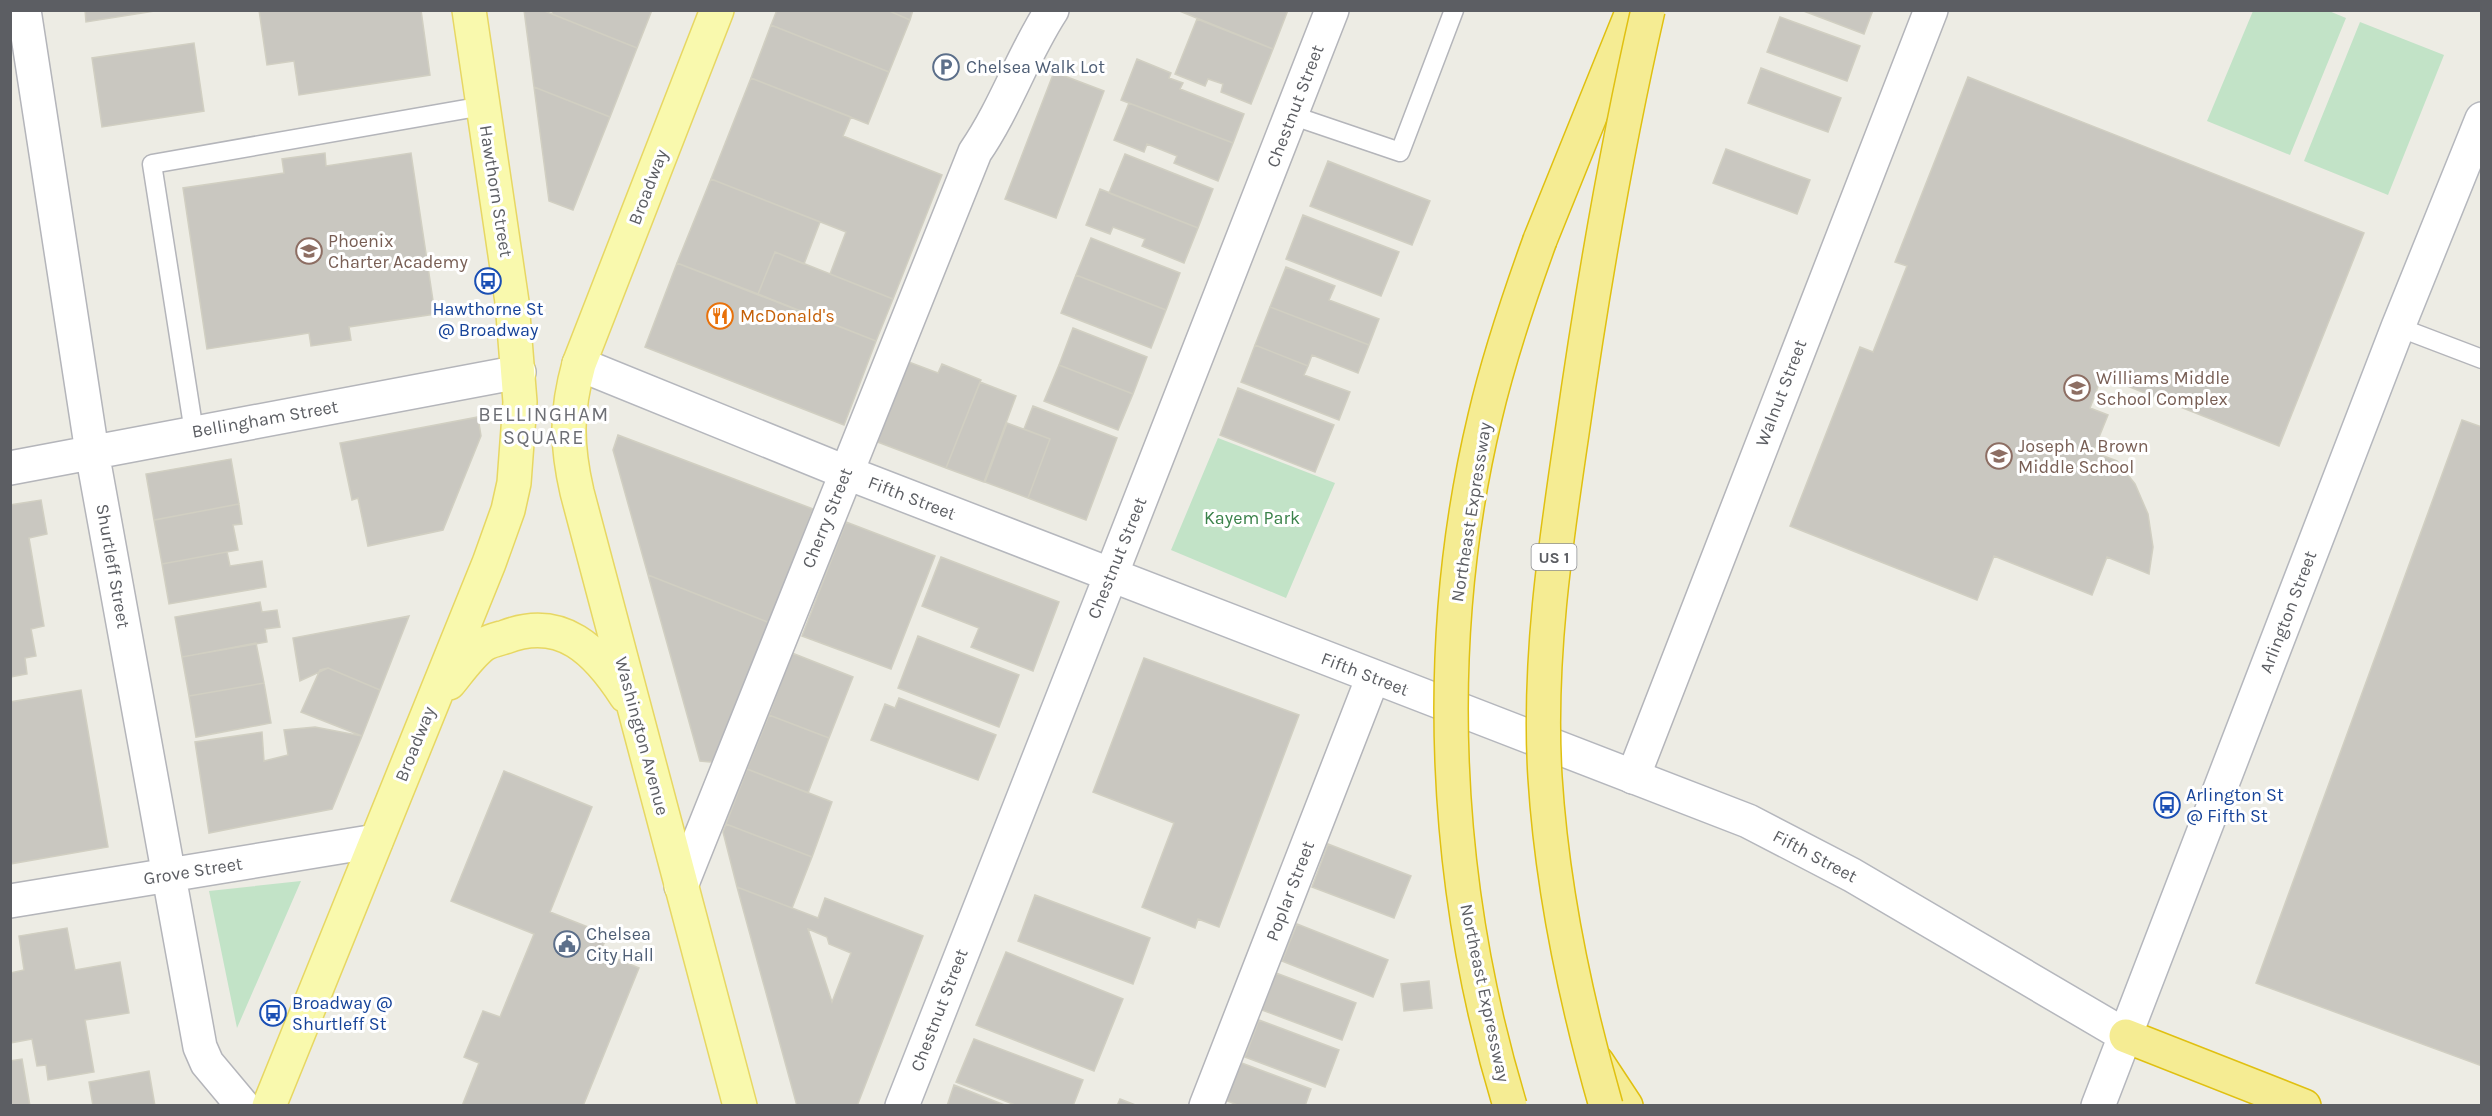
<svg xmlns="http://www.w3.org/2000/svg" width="2492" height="1116" font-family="Karla,sans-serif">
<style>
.green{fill:#c2e3c7}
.building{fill:#c9c7c0;stroke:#d1cfc2;stroke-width:1.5;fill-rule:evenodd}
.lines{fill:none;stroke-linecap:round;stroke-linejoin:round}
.lane-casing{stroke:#b4b5ba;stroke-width:21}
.street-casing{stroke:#b4b5ba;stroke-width:36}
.secondary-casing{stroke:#b5b7bd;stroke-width:36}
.primary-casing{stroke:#e7d763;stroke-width:36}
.highway-casing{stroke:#e0c011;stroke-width:36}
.lane{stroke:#fff;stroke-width:18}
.street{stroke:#fff;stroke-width:33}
.secondary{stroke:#fff;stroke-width:33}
.primary{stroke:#f9f9ad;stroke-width:33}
.highway{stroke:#f5ec93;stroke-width:33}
.highway-bridge-casing{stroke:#e0c011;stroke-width:36;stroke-linecap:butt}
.highway-bridge{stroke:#f5ec93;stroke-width:33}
.labels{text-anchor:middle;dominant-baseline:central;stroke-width:6;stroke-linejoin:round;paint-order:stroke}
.shield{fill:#fff;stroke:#8d8e92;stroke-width:1.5}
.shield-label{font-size:16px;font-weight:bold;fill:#5c5e63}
.service-label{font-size:18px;fill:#4e5e75;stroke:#fff;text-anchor:start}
.street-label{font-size:18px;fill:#5c5e63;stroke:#fff}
.education-label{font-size:18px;fill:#785e54;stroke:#fff;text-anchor:start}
.transit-label{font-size:18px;fill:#164399;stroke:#fff;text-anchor:start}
.food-label{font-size:18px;fill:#c56008;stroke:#fff;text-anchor:start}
.park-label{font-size:18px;fill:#3b824a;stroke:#fff}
.neighbourhood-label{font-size:20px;letter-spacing:1.5px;fill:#6d6f75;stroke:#fff}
</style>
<rect width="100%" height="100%" fill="#edece4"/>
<path class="green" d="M2253,11H2329L2346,18L2290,155L2207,121Z
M2360,22L2444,55L2388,195L2304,161Z
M1218,438L1335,483L1286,598L1171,550Z
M301,881L237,1028L209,891Z"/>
<path class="building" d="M85,10H161L86,22Z
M259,10H421L430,75L299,95L294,61L267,65Z
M524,10H542L637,48L610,117L534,87Z
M553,10H652L637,48L552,14Z
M777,10H887L910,20L889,72L771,25Z
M887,10H913L910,20Z
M1177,10H1288L1273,49Z
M1801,10H1873L1864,34Z
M1780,17L1860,46L1847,81L1767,52Z
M1197,19L1273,49L1251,104L1221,92L1223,84L1208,79L1205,86L1175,74Z
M771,25L889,72L868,124L751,78Z
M194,43L204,111L102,127L92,58Z
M1137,59L1171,73L1169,78L1183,83L1180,89L1244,114L1233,143L1121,100Z
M1761,68L1841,98L1828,132L1748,103Z
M1054,72L1104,91L1056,218L1005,199Z
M1968,77L2364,233L2279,446L2102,376L2090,408L2108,415L2093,452L2117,461L2135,484L2148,514L2153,547L2149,574L2107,557L2092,595L1994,556L1977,600L1790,526L1860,347L1873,352L1907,266L1895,262Z
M751,78L851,117L843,136L942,175L893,299L830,274L846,232L711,179Z
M534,87L610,117L573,210L549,201Z
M1129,103L1233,143L1218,181L1174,163L1177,156L1147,144L1144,152L1114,140Z
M1726,149L1810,180L1797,214L1713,183Z
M325,153L326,166L411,153L435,314L349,327L351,340L311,346L309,333L207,349L183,188L284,173L282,159Z
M1125,154L1213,189L1198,228L1109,193Z
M1328,161L1430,201L1412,245L1310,206Z
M711,179L820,222L804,264L775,252L758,294L677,263Z
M1100,189L1198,228L1184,263L1142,246L1145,239L1113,227L1110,234L1086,225Z
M1303,215L1399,252L1381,296L1286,259Z
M1091,238L1180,273L1166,310L1076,275Z
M775,252L893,299L876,341L758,294Z
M677,263L876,341L844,425L645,347Z
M1286,267L1335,286L1329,300L1379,319L1369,345L1270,307Z
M1076,275L1166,310L1151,348L1061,313Z
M1270,307L1369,345L1358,373L1312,355L1308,366L1255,345Z
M1073,328L1147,357L1133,394L1059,365Z
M1255,345L1308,366L1304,375L1350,392L1339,420L1241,382Z
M906,361L938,373L942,364L981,380L946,468L875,441Z
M1059,365L1133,394L1118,430L1044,401Z
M980,382L1016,396L984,482L946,468Z
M1238,388L1334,425L1315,472L1220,435Z
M1033,406L1117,438L1086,520L1028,498L1050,439L1024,429Z
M478,417L481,436L443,530L368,546L358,498L352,500L340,443Z
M2462,420L2482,427V1066L2256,983Z
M1007,423L1050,439L1028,498L985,482Z
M618,435L813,509L770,623L648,575L613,450Z
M231,459L239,504L154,520L146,474Z
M41,500L47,534L29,538L44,626L31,629L36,656L25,658L27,674L10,677V505Z
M239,504L242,524L233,525L238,550L162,564L154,520Z
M846,522L935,556L891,669L802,636Z
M227,552L230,566L262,561L266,587L169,604L162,564Z
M941,557L1059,602L1033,671L971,647L979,628L922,606Z
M648,575L770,623L713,761L710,762L700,761Z
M260,602L262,612L277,610L280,627L265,629L267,642L182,657L175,617Z
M409,616L380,690L328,668L300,681L293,638Z
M918,636L1019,675L999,727L898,688Z
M256,643L264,683L189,696L182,657Z
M792,653L853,677L829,738L769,715Z
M1144,658L1299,715L1219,927L1198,919L1195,928L1142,907L1174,823L1093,792Z
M328,668L380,690L362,736L301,712L320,670Z
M264,683L271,723L196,737L189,696Z
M81,690L108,847L10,864V702Z
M899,698L996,735L978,780L871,740L885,704L895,708Z
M769,715L829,738L808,793L747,769Z
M315,727L362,736L332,809L209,833L195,742L262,732L264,761L288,755L284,730Z
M747,769L832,802L812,857L726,824Z
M504,771L592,807L550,912L608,935L600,952L639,968L583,1106H462L479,1063L464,1057L483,1011L500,1017L534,934L451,901Z
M726,824L812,857L792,908L737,887L723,832Z
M1328,844L1411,876L1394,918L1312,887Z
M737,887L818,918L825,898L923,936L857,1106H797ZM808,929L827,937L829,944L851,953L832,1002Z
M1035,895L1150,938L1133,984L1018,941Z
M1297,924L1388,960L1373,997L1282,961Z
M67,928L75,970L120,962L129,1013L85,1020L94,1072L48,1080L46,1065L37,1066L32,1039L10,1043V973L24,970L19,936Z
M1006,952L1123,999L1094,1071L976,1025Z
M1276,973L1356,1003L1342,1040L1262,1010Z
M1429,981L1432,1008L1404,1011L1401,984Z
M1259,1020L1339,1050L1325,1087L1245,1057Z
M974,1039L1083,1080L1073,1106H1018L956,1082Z
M22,1059L30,1106H10V1061Z
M1239,1062L1311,1089L1305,1106H1240L1225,1100Z
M149,1071L155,1106H93L89,1082Z
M954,1085L1007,1106H947Z
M1120,1099L1138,1106H1117Z"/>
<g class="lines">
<g class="lane-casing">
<path id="lane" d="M1291,115L1400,152L1454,10
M2398,327L2482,359
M194,432L152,164L483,106"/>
</g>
<g class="street-casing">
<path id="street" d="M24,10L92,452L200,1047L207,1063L243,1106
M10,468L519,372
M1111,575L1332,10
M1633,777L1931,10
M681,886L975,152C1006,107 1022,56 1052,10
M10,901L376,841
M1206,1106L1373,677"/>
</g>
<g class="secondary-casing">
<path id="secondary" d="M579,364L845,472L1748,821L1852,875L2126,1036
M902,1106L1111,575
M2098,1106L2398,327L2482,119"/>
</g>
<g class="primary-casing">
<path id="primary" d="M717,10L579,364C566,411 566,444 577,492L740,1106
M449,683C459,671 470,655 483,645C489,641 498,639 505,637C562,615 597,651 626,696
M269,1106L489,563L508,510L514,483L520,402L512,302L469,10"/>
</g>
<g class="highway-casing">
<path id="highway" d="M1540,240L1633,10
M2126,1036L2304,1106
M1597,1062L1626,1106"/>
</g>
<use href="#lane" class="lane"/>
<use href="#street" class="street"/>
<use href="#secondary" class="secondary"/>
<use href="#primary" class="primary"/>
<use href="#highway" class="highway"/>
<g class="highway-bridge-casing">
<path id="highway-bridge" d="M1510,1106C1443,885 1431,642 1485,417C1499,357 1519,298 1540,240
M1606,1106C1575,998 1552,888 1545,777C1538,662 1555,547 1572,433C1592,292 1616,150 1648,10"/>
</g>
<use href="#highway-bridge" class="highway-bridge"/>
</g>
<defs>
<g id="parking-ring" transform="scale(1.35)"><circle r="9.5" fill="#fff" stroke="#5c6f8a" stroke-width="1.5"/><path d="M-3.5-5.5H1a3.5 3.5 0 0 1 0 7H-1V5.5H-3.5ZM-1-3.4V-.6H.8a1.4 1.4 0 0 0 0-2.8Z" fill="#5c6f8a"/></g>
<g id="school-ring" transform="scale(1.35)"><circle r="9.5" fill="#fff" stroke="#8d6e63" stroke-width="1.5"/><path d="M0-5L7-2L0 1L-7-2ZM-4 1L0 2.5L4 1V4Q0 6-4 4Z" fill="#8d6e63"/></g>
<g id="bus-ring" transform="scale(1.35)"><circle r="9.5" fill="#fff" stroke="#1a4fb4" stroke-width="1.5"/><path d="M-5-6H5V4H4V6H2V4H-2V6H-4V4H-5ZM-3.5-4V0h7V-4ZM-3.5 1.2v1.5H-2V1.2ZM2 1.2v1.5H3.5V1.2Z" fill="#1a4fb4"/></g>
<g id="restaurant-ring" transform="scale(1.35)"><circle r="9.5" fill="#fff" stroke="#e8710a" stroke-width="1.5"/><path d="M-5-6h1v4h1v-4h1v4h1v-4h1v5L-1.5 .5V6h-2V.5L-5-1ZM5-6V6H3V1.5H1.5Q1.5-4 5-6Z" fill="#e8710a"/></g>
<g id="civic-ring" transform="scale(1.35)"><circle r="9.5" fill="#fff" stroke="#5c6f8a" stroke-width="1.5"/><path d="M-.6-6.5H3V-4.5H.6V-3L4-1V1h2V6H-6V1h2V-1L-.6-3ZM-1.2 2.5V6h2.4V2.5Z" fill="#5c6f8a"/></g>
</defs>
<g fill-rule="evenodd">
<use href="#parking-ring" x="946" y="67"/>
<use href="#school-ring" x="309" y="251"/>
<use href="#bus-ring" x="488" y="281"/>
<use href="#restaurant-ring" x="720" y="316"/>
<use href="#school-ring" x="2077" y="388"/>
<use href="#school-ring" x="1999" y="456"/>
<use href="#bus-ring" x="2167" y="805"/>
<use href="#civic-ring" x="567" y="944"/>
<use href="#bus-ring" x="273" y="1013"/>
</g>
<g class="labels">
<rect class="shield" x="1531.5" y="544" width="45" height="26" rx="4.5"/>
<g class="shield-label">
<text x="1554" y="557">US 1</text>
</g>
<g class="service-label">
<text x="966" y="67">Chelsea Walk Lot</text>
<text x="586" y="934">Chelsea<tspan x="586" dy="21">City Hall</tspan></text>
</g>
<g class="street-label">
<text transform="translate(1295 106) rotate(-69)">Chestnut Street</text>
<text transform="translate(648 187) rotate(-69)">Broadway</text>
<text transform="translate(496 191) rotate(81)">Hawthorn Street</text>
<text transform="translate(1781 393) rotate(-69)">Walnut Street</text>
<text transform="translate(265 419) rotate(-10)">Bellingham Street</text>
<text transform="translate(912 498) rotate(21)">Fifth Street</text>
<text transform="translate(1471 512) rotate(-81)">Northeast Expressway</text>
<text transform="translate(827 518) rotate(-68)">Cherry Street</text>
<text transform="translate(1117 558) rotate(-68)">Chestnut Street</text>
<text transform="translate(113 566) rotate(80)">Shurtleff Street</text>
<text transform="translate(2288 612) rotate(-69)">Arlington Street</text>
<text transform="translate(1365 674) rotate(21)">Fifth Street</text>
<text transform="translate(642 736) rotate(75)">Washington Avenue</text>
<text transform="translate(415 744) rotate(-68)">Broadway</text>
<text transform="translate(1815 856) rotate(28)">Fifth Street</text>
<text transform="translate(193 871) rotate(-9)">Grove Street</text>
<text transform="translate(1290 891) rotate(-69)">Poplar Street</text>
<text transform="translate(1485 993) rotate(78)">Northeast Expressway</text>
<text transform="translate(939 1010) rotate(-69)">Chestnut Street</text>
</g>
<g class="education-label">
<text x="328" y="241">Phoenix<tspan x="328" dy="21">Charter Academy</tspan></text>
<text x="2096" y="378">Williams Middle<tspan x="2096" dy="21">School Complex</tspan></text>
<text x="2018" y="446">Joseph A. Brown<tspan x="2018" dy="21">Middle School</tspan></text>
</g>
<g class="transit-label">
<text x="488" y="309" text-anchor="middle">Hawthorne St<tspan x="488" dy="21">@ Broadway</tspan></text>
<text x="2186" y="795">Arlington St<tspan x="2186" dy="21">@ Fifth St</tspan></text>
<text x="292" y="1003">Broadway @<tspan x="292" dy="21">Shurtleff St</tspan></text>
</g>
<g class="food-label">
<text x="740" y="316">McDonald's</text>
</g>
<g class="park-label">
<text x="1252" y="518">Kayem Park</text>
</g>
<g class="neighbourhood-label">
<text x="544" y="414">BELLINGHAM<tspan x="544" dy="23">SQUARE</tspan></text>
</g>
</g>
<rect width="2492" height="1116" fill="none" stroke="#5c5e63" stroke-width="24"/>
</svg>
